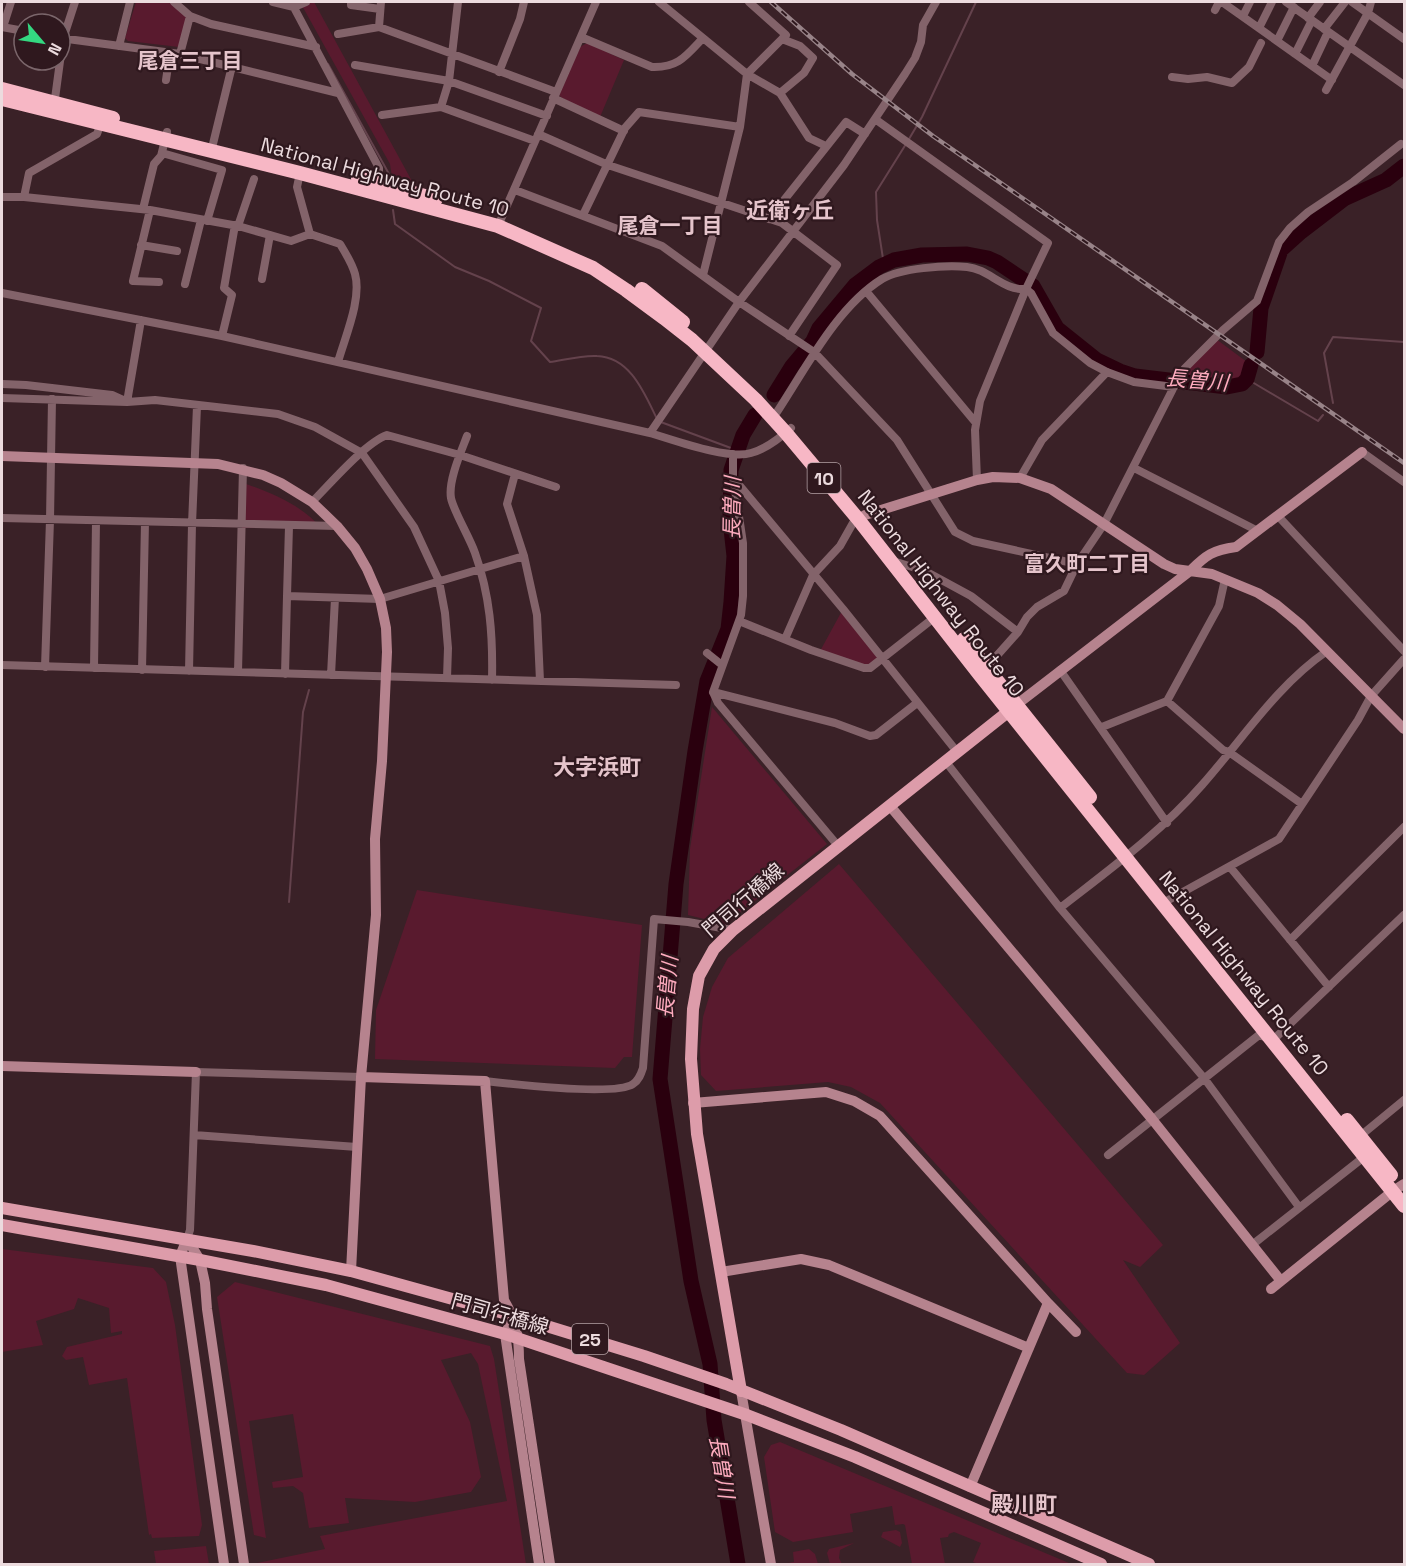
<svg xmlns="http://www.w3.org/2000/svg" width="1406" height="1566" font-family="'Space Grotesk','Noto Sans JP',sans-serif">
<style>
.green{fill:#591a2e}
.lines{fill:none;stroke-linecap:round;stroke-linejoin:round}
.stream{stroke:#64424c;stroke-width:2}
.river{stroke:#2a000e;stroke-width:15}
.street{stroke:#83636a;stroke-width:8}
.secondary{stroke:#b6838e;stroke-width:10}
.primary{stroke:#dd9caa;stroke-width:12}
.highway{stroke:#f7b7c5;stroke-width:14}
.rail-casing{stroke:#988388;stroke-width:4.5}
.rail{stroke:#2f181e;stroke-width:2;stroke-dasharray:7;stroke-linecap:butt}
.labels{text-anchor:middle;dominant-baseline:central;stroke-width:4.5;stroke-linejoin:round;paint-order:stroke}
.shield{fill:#2f181e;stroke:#b3a0a4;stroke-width:1.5}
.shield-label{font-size:18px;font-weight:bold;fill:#ecdbde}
.street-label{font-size:20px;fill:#ecdbde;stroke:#2f181e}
.neighbourhood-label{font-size:21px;font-weight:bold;fill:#e5c4cb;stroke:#2f181e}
.water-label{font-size:21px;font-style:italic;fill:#feabbe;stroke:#2f181e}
.quarter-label{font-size:22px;font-weight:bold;fill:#e5c4cb;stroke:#2f181e}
</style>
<rect width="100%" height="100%" fill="#3a2127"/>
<path class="green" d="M136,2H170L188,19L179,47L128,41L125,38Z
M300,2H314L413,183L392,177L390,164Z
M587,43L624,60L600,117L562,98L559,95L580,47Z
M1216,339L1251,365C1250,370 1249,375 1247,379C1237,393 1192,383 1177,382Z
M246,484C272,493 303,506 321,528H242Z
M843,609L881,658L870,668L819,653Z
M712,707L827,844L725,924L688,915L690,849Z
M839,864L1163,1245L1140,1267L1123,1260L1180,1343L1144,1375L1127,1373L880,1103L851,1087L828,1082L716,1091L701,1075L700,1049L703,1017L712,987L728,958Z
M417,890L642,925L632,1057H624L615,1068L375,1059L376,1010Z
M2,1249L153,1268L166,1282L175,1325L202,1525L199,1536L152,1538L151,1534L149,1535L127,1378L89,1385L83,1357L66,1360L62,1356L67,1347L122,1334V1331L111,1333L109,1308L78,1298L74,1309L36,1321L43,1345L2,1352Z
M235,1282L490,1346L494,1359L526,1564H258L257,1563L325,1549L320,1536L507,1501L478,1364L471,1353L441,1360L470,1422L481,1477L471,1492L415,1502L345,1498L349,1523L309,1528L303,1493L293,1486L273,1488L272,1482L303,1477L293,1414L249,1421L266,1538L254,1535L217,1297Z
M780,1442L1069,1563L1065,1564H979L973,1562L981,1543L954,1532L949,1534L948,1537L940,1538L945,1564H912L905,1525L903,1524L895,1525L892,1506L850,1514L853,1532L793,1542L775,1532L764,1457L771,1445Z
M896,1530L900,1532L902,1543L900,1547L881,1537L883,1532Z
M854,1543L840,1550L839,1558L842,1564H830L827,1553L829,1549Z
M206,1546L209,1564H156L154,1551Z
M809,1549L815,1554L818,1564H782L794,1562L793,1552Z"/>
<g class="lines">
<path class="stream" d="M328,64L389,174
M909,139L922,117L976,2
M393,210L395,224L455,267L489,281L541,308L531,341L550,362C564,360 582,355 597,356C631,357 645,395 658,421L739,451
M884,265L877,220L876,192L906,144
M1247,379L1318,421L1323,415
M1333,403L1324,353L1333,337L1404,342
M289,902L303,712L309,690"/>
<path class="river" d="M1257,352L1261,308L1281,250L1301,232L1344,199L1386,180L1404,166
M774,395L792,366L813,341L819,328L855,285L879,267L894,260L922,255L967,254L988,258L997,262L1033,286L1057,328L1097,360L1120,371L1135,376L1227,387L1242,384L1247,379L1251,365
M738,1564L714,1420L710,1364L691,1281L660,1079L676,884L695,751L707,681L728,629L731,602L734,556L730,520L731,470L743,435L755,415"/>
<path class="street" d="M174,2L190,16L211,24L316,47
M273,2L294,7L306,2
M291,2L379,168V183L381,186
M351,2V5L380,9
M659,2L747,74L780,93L809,138L826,146
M1222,2L1332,80
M1286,2L1404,85
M1352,2L1404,39
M1215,10L1219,2
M1243,16L1250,2
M1308,18L1320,2
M2,27L24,31
M3,27L11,2
M379,27L381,2
M1259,28L1272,2
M1324,29L1345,2
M338,34L379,27L556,92
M581,37L652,67C678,68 686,56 703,38
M60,38L180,54L338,93
M1277,41L1294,7
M119,46L130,2
M180,54L190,16
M1295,54L1312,20
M355,65L449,81L547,116
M1312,66L1328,32
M499,72L520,19L524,2
M1172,77L1188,79L1207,77L1232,83L1249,67L1261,43
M166,80L170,53
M1326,90L1368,13L1371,2
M780,93L804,73L813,58L800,46L782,39
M553,98L624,131
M54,106L63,39L75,2
M441,107L449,81L458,2
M382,115L441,107L535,141
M875,119L1048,243L1026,289L980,401L975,430L977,480
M538,134L608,165L782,223L837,265L789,336
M211,152L232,66
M162,153L222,170L207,221
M300,173L297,187L310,234
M515,190L662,246L739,302L814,352L897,440L955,532L973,541L1077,564
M2,197H24L150,210L238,226L291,241L310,234L340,244C346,254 352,263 355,274C362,299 345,337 338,362
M24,197L29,173L97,134L101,123
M143,209L154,164L161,156L167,132
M150,210L133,281L159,282
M583,215L625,128L639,112L740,127
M769,219L846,122L865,134
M238,226L254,179
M498,226L596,2
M141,245L177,251
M703,275L740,127L747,74L786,35L749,2
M262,279L270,235
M185,284L201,220
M866,291L976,423
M2,293L222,336L650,433C674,440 728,460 751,453C766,449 780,438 791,428
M222,336L232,295L224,288L235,225
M2,384L26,385L112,395L123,400
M2,398L127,402L155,400L278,414L315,427L362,453L414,527L439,581L445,613L448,648L447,678
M127,402L141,320
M773,418C803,374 835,308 882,279C901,268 945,265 967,267C989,269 1003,291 1026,289L1031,293L1053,333L1090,363L1107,372L1134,382L1174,387
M650,433L739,302L844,165L905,74L915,58L921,42L923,25L936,2
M467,436C461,452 448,481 451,498C453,510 470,538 475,553C490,595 493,635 492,680
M1362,452L1404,482
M733,454V477L743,543V596L741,615L713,692L718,703L839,847
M1134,468L1258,531
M515,474L507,504L524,556L537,615L540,681
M1020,478L1042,440L1107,372
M735,480L843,609L958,753
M312,502C330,484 365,443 387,435L460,455L556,487
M1278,516L1404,651
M2,518L337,526
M289,526L287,596L380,599L524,556
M893,561L925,571L971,596L1018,632
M739,621L811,650L864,668H870L935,617
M785,639L813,575L840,546L853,523L858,519
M707,653L722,665
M2,665L676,685
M45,667L50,520L52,399
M94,668L96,521
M985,669L1018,632L1027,617L1037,607L1064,591L1077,564L1104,524L1179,377L1185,368L1223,330L1257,301L1279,242L1290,228L1308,212L1353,182L1401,144
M142,670L145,522
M1060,670L1167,823
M189,671L192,524L197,406
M238,672L243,468
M285,674L287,596
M331,675L335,598
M713,692L835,723L870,736L876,735L917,703
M1167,701L1223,750L1229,752L1302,804
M1102,727L1167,701L1219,606L1225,579
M946,762L1060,908L1204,1078L1299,1207
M1230,867L1329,987
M1163,903L1279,839L1358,720L1371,696L1404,659
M1060,908C1110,869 1160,833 1202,785C1242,740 1276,686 1327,651
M1290,940L1404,827
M485,1081C511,1084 616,1096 633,1084C639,1080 641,1074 643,1068L654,919L688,922L733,930
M194,1135L357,1147
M1359,1137L1404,1100
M1108,1155L1259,1035L1273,1040L1404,915
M187,1239L190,1230L196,1072L361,1077
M1252,1245L1364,1157"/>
<path class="secondary" d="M2,456L218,464L263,475L281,483L312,502L337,526L355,548L367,569L380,599L386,628L387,652L382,761L375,839L376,915L361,1077L351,1271
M858,519L865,515L977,480L993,477L1020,478L1051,489L1164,564L1175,569L1212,574L1258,593L1277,605L1300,624L1404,729
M1011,709L1190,571C1206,555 1213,550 1236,547L1362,452
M890,806L1152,1119L1281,1281
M2,1066L196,1072
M361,1077L485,1081L504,1300C516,1320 519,1336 519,1359L550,1564
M693,1103L826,1092L854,1101L880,1116L1048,1303L970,1487
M187,1239L200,1260L205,1283L207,1309L244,1564
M187,1239L180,1256L224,1564
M721,1272L801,1259L829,1265L1029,1348
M1271,1289L1393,1191L1404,1184
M1048,1303L1076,1332
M514,1316L505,1334L539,1564
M741,1391L771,1564"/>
<path class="primary" d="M2,1208L253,1251L351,1271L514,1316L644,1356L726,1384L841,1430L1149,1564
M2,1225L200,1260L326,1285L505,1334L747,1415L855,1457L1101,1564
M741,1391L697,1134L691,1059L693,1009L699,976L714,949L733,930L1009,711"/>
<path class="highway" d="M2,89L113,118
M2,99L300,173L498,226L593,268L626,290L664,318L692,340L756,400L786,433L858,519L979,674L1404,1206
M358,178L436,199
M642,289L683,322
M964,639L1090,797
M1347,1120L1391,1175"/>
<g class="rail-casing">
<path id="rail" d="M771,2L852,74L933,136L1404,463"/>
</g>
<use href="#rail" class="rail"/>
</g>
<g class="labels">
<g class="shield">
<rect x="807.5" y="463" width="33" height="30" rx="4.5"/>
<rect x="572" y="1324" width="36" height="30" rx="4.5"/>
</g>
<g class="shield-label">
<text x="824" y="478">10</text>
<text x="590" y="1339">25</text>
</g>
<g class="street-label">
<text transform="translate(385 177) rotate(15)">National Highway Route 10</text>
<text transform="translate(941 593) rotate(52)">National Highway Route 10</text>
<text transform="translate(743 900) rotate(-41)">門司行橋線</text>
<text transform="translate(1244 973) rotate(51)">National Highway Route 10</text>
<text transform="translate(500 1314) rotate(16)">門司行橋線</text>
</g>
<g class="neighbourhood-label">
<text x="190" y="60">尾倉三丁目</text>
<text x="670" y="225">尾倉一丁目</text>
<text x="1087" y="563">富久町二丁目</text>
</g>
<g class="water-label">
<text transform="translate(1197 380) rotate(5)">長曽川</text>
<text transform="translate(732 508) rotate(-89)">長曽川</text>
<text transform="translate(667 987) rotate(-85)">長曽川</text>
<text transform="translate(722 1467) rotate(81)">長曽川</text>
</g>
<g class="quarter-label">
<text x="790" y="210">近衛ヶ丘</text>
<text x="597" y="767">大字浜町</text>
<text x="1024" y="1504">殿川町</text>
</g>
</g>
<rect width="1406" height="1566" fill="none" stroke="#ecdbde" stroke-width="6"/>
<g transform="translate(42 42) rotate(119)"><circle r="28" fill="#2f181e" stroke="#7b666b" stroke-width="1.5"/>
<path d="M0-4.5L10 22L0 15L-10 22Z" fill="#34d881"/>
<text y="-9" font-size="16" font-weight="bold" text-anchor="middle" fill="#ecdbde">N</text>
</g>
</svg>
